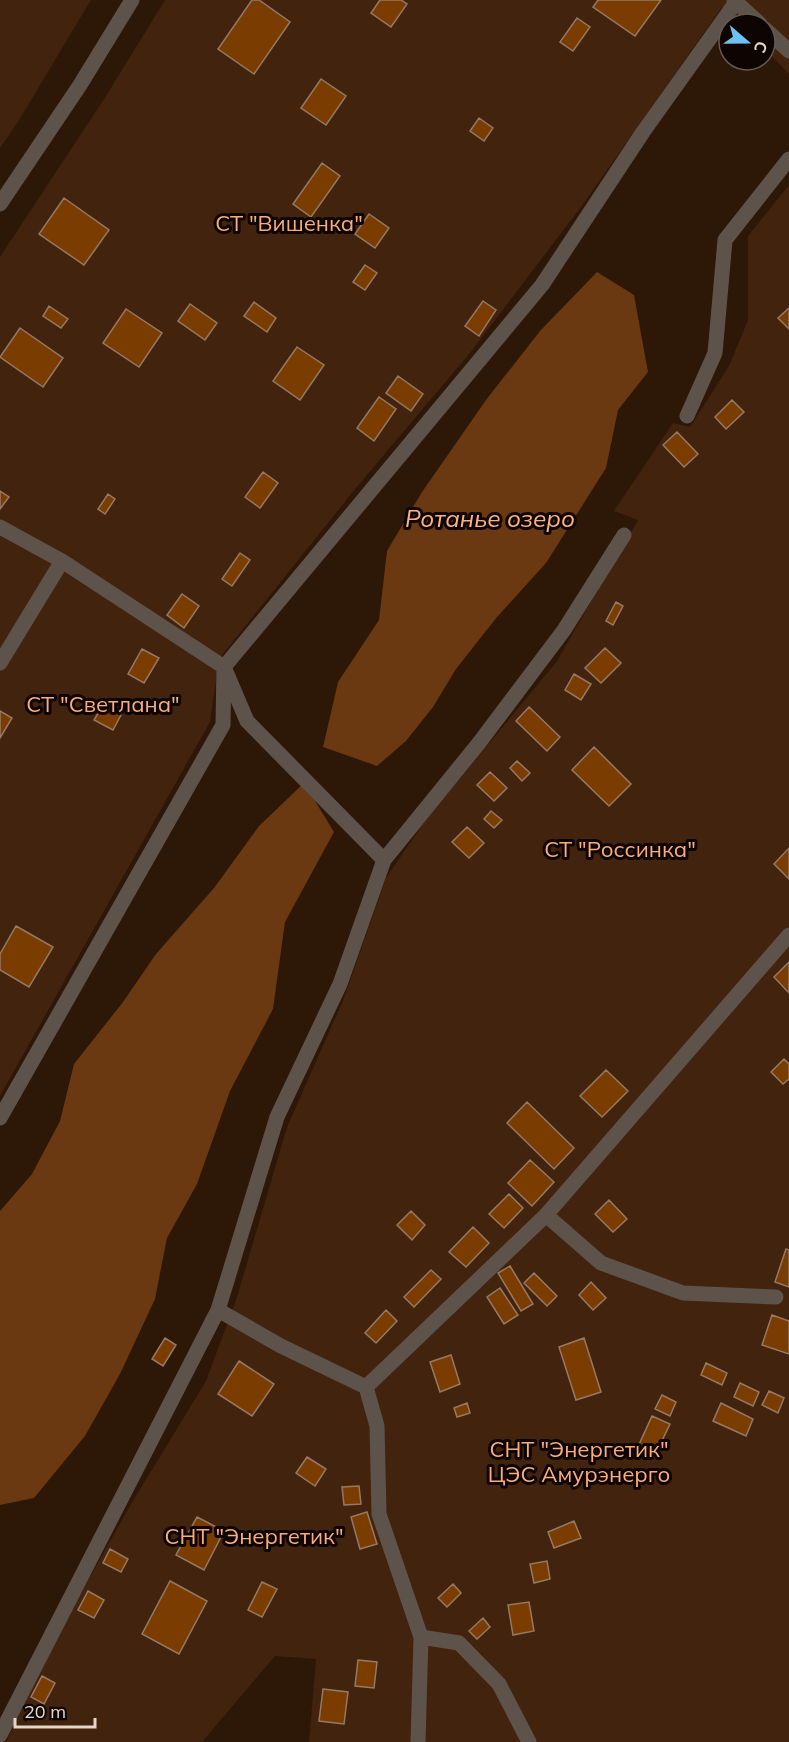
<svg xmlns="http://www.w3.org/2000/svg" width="789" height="1742" font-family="Mulish,sans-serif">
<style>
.green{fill:#42230d}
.water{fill:#6a3811}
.building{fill:#7b3c00;stroke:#957967;stroke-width:1.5}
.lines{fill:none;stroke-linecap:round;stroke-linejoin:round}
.minor{stroke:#5e534b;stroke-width:15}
.labels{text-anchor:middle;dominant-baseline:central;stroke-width:6;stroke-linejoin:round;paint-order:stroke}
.park-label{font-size:22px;fill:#f8ad7a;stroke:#0e0502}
.water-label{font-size:24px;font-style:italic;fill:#feb280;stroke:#0e0502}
</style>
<rect width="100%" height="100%" fill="#2d1707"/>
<path class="green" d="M0,0H91L18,122L0,148Z
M165,0H789V74L765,49V24H740L722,7L581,207L470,353L356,488L219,659L210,722L0,1096V257L106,96Z
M789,185V1742H309L316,1659L275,1656L202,1742H6L63,1625L131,1504L206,1381L237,1297L287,1127L344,998L386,878L425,821L557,661L638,520L614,511L673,423L690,427L729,366L748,320V236Z"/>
<path class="water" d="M597,272L634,295L648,372L618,410L606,468L546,563L497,617L456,669L433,707L406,741L377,766L323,747L338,682L379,620L387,551L422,492L486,400L540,331Z
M304,783L334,832L285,922L273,1009L230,1091L197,1184L167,1238L155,1299L120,1374L85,1436L34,1498L0,1505V1211L32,1174L60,1121L74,1064L123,1002L156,954L214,888L259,826Z"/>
<path class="building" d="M252,0H259L290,22L254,74L218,49Z
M380,0H401L407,4L391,27L371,13Z
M598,0H661L635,36L593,7Z
M577,18L590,27L573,51L560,42Z
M321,79L346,96L326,125L301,108Z
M479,118L493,128L484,141L470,131Z
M322,163L340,176L311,217L293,204Z
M64,198L109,230L84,265L39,234Z
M369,214L389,228L375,248L355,234Z
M365,265L377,273L365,290L353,282Z
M483,301L496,310L479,336L465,326Z
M254,302L276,318L267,332L244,316Z
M190,304L217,323L205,340L178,321Z
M49,306L68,319L61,328L43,316Z
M789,308V329L778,318Z
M126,309L162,333L139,367L103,343Z
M20,328L63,358L43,387L0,357Z
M297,347L324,365L300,400L273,381Z
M398,376L423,394L411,411L386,393Z
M379,397L396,409L374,441L357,428Z
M732,400L744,412L726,429L715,417Z
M677,432L698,454L684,467L663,445Z
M263,472L278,483L260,508L245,497Z
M0,491L9,497L0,509Z
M108,494L115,499L105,514L98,509Z
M240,553L250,560L232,586L222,579Z
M182,594L199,606L184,628L167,615Z
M616,602L623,606L613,625L606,621Z
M605,648L621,663L601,683L585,668Z
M142,649L159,658L144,683L128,674Z
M574,674L591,684L581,700L565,690Z
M104,703L122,713L113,730L94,720Z
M529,707L560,737L547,751L516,721Z
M0,711L12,718L0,738Z
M594,747L631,784L609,806L572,770Z
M517,761L530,773L522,781L510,768Z
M490,772L507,788L494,801L477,785Z
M491,811L502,820L494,828L484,819Z
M467,827L484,843L469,858L452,842Z
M789,848V879L774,864Z
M16,926L53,947L29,987L0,970V954Z
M789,962V993L774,977Z
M784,1059L789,1064V1079L783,1084L771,1072Z
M606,1070L628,1091L602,1117L580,1096Z
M527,1102L574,1148L554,1169L507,1123Z
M530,1160L554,1182L532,1206L508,1183Z
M509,1194L523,1208L504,1228L489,1214Z
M609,1200L627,1219L613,1232L595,1214Z
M411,1211L425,1225L412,1240L397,1225Z
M473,1227L489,1243L466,1267L449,1252Z
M786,1249L789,1250V1287L775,1282Z
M510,1266L533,1304L521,1311L498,1273Z
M431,1270L441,1279L414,1307L404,1297Z
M534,1273L557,1296L547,1306L524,1283Z
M591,1282L606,1298L593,1310L579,1295Z
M500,1288L518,1315L504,1324L487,1297Z
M386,1310L397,1321L376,1343L365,1333Z
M772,1315L789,1321V1354L762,1345Z
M165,1338L176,1345L163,1366L152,1359Z
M584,1338L601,1392L576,1400L559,1347Z
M451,1355L460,1384L440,1392L430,1362Z
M239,1361L274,1384L252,1416L218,1394Z
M706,1363L727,1373L722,1385L701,1375Z
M740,1383L759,1392L753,1406L734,1397Z
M769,1391L784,1398L778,1413L762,1405Z
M662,1395L676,1402L670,1416L655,1409Z
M467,1403L470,1413L457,1417L454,1408Z
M721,1403L753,1419L746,1436L713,1421Z
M652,1416L670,1424L654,1457L637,1449Z
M307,1457L326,1469L315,1486L296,1473Z
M359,1486L361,1504L344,1505L342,1487Z
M367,1512L377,1544L360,1549L351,1517Z
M197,1517L224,1531L204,1570L176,1555Z
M574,1521L581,1538L554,1548L548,1532Z
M110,1549L128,1559L121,1572L103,1563Z
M547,1561L550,1579L534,1583L530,1564Z
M170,1581L207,1601L179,1654L142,1634Z
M262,1582L277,1589L262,1617L248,1610Z
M453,1584L461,1593L447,1607L438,1598Z
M88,1591L104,1600L94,1618L78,1610Z
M529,1602L534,1631L513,1635L508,1605Z
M483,1618L490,1627L477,1639L469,1631Z
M358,1660L377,1662L374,1688L355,1686Z
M42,1676L55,1683L44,1704L31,1697Z
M323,1689L348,1692L344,1724L319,1721Z"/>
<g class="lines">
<path class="minor" d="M734,0L760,24
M765,29L789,51
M0,204L80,85L132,0
M687,416L715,353L725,240L789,159
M0,527L62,561L224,667L247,721L384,860L340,984L277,1117L218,1310L0,1735
M0,663L62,561
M384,860L479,743L564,630L624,535
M0,1118L223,725L224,667L542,285L643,132L736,2
M546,1215L601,1263L683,1293L776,1297
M218,1310L281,1346L366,1387L546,1215L789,935
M366,1387L377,1426L379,1514L421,1637L418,1742
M421,1637L459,1643L499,1684L529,1742"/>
</g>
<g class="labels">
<g class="park-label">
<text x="289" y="223">СТ "Вишенка"</text>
<text x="103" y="704">СТ "Светлана"</text>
<text x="620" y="849">СТ "Россинка"</text>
<text x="579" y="1449">СНТ "Энергетик"<tspan x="579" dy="25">ЦЭС Амурэнерго</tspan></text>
<text x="254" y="1536">СНТ "Энергетик"</text>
</g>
<g class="water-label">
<text x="490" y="518">Ротанье озеро</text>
</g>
</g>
<g transform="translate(747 42) rotate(110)"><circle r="28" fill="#0e0502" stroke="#645953" stroke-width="1.5"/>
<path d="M0-4.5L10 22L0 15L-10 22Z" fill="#6cc3f2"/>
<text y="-9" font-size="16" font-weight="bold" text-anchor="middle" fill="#e5d6cc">С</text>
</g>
<path d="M15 1718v9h80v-9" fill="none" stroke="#e5d6cc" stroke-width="3"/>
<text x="24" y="1718" font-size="18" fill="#e5d6cc" stroke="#0e0502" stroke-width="4.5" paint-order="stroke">20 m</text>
</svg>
